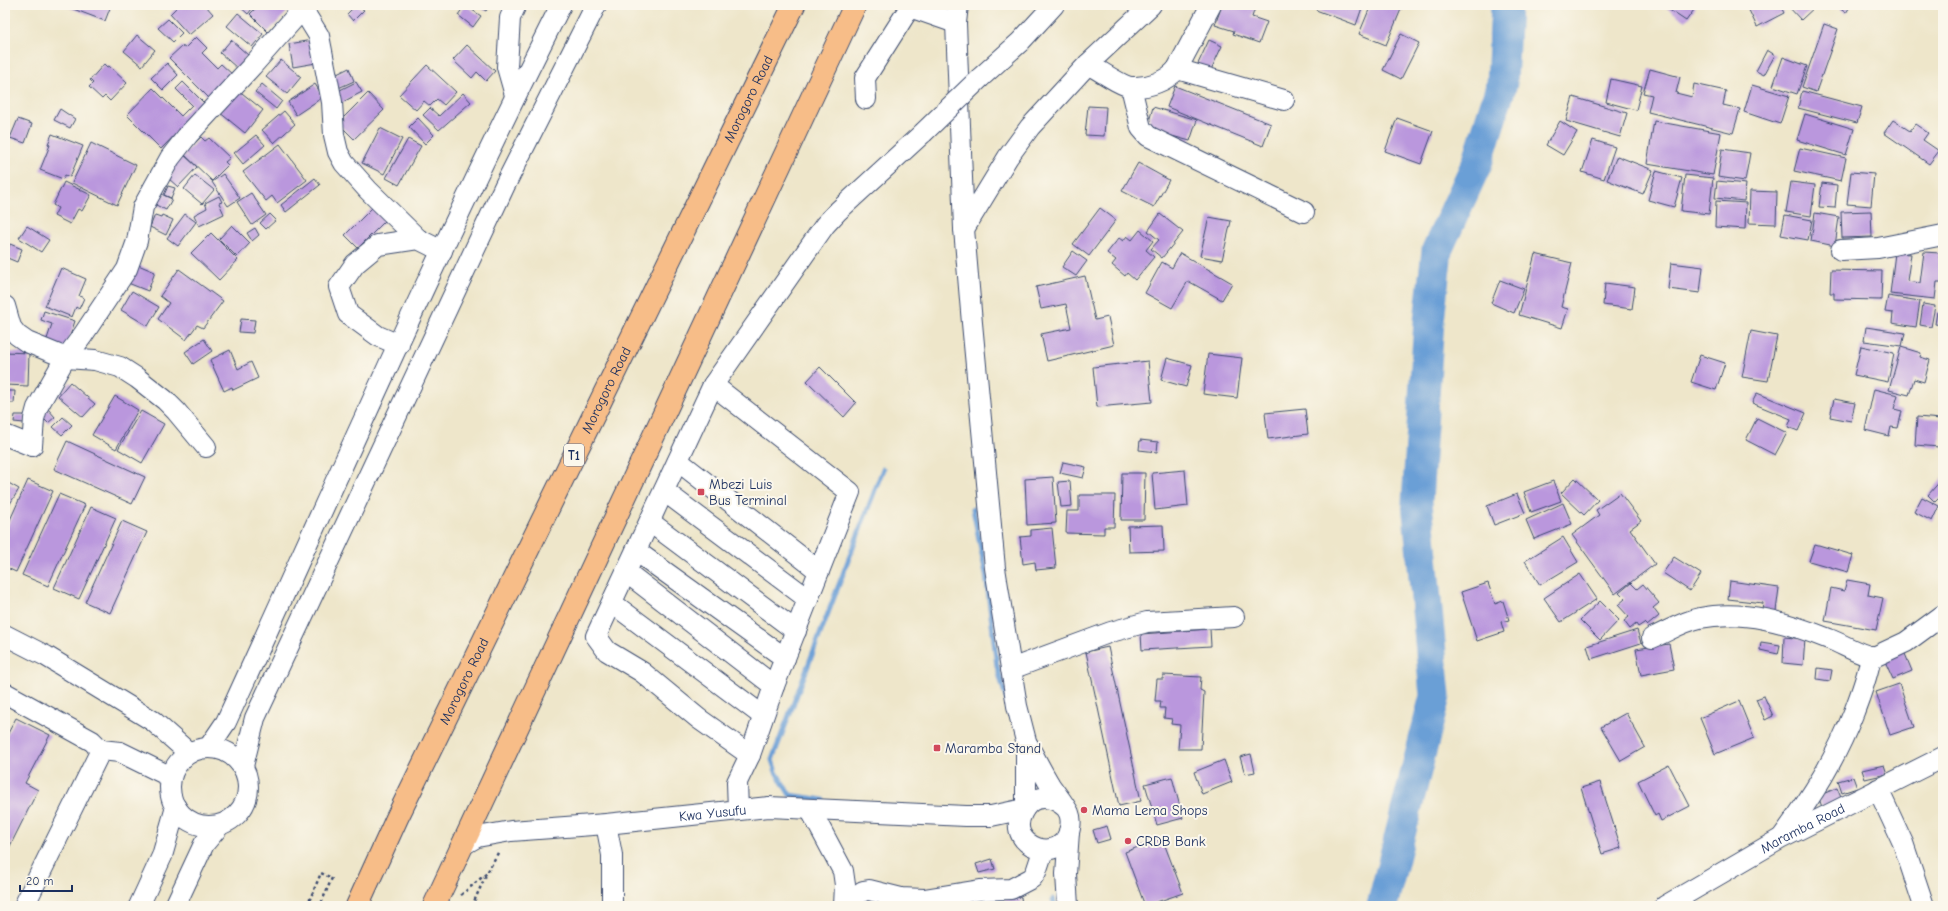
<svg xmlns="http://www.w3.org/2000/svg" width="1948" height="911" font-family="'Comic Neue',sans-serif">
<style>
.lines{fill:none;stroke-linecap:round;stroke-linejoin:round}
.stream{stroke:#6a9fd6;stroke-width:5}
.river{stroke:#6a9fd6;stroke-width:31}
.building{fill:#ba97dd}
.minor-casing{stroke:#3b4a6e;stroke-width:22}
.highway-casing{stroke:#3b4a6e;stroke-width:24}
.path{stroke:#3b4a6e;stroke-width:2.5;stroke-dasharray:3 3;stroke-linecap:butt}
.minor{stroke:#fff;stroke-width:20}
.highway{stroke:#f7bd88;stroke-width:22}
.minor-bridge-casing{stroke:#3b4a6e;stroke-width:22;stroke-linecap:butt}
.minor-bridge{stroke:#fff;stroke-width:20}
.poi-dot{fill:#d1495b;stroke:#fbf7ec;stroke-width:1.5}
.labels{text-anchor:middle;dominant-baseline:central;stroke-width:4;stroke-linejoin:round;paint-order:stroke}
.shield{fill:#fbf7ec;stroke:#5e6b89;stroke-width:1}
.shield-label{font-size:13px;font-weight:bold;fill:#1b2f5e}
.street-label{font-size:14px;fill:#1b2f5e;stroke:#fbf7ec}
.poi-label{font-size:14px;fill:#1b2f5e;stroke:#fbf7ec;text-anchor:start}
</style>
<rect width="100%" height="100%" fill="#fbf7ec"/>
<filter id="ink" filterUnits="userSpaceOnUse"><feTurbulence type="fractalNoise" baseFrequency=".025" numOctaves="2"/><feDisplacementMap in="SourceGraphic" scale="8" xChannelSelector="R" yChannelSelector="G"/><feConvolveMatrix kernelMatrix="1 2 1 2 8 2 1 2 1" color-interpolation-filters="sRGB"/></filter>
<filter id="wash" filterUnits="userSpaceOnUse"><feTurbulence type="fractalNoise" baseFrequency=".012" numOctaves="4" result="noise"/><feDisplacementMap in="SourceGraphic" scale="16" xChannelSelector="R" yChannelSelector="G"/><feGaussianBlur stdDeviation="0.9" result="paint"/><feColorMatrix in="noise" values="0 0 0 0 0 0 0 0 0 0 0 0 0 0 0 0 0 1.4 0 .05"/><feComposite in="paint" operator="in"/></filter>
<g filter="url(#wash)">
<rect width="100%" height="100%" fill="#eee6ca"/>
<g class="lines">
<path class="stream" d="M973,509L986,574L997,666L1007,701
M823,800L790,795L776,772L772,760L883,469
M1053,899L1055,906"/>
<path class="river" d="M1382,906L1435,696L1417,502L1429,321L1437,250L1477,163L1502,83L1506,5"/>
</g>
<g id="blocks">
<path class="building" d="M69,5H105L110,8L105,21L68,7Z
M179,5H205L213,14L189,35L170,14Z
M238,5H255L248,14Z
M259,5H290L292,7L268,32L250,14Z
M356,5L364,10L353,21L347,14Z
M465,5L481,16L473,27L458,15Z
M477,5H490L486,11Z
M1222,5H1256L1252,17L1267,22L1259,43L1233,34L1234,31L1215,25Z
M1318,5H1342L1347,7L1348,5H1363L1356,25L1316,10Z
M1371,5H1397L1402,7L1386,45L1359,34Z
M1662,5H1692L1696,7L1686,21Z
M1749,5H1780L1784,13L1757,27L1747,6Z
M1787,5H1817L1801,20Z
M1835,5H1851L1846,13Z
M238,13L263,34L252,47L227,26Z
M168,19L182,33L173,42L158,28Z
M1824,24L1838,29L1816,92L1802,87Z
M1401,34L1419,43L1401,79L1383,70Z
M137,35L155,50L142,66L124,51Z
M196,37L207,48L202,53L217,68L221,64L233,75L210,99L169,58L182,46L185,48Z
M231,40L248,55L237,68L220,53Z
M312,40L316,63L293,67L289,44Z
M1209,40L1222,46L1209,74L1196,68Z
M467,45L495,71L486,81L477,72L472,78L453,60Z
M1767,50L1775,55L1764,75L1756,71Z
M1783,57L1807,66L1797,94L1773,86Z
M281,60L301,77L287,94L266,77Z
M167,63L178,75L163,90L151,78Z
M104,64L107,67L109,66L127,83L110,101L105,96L102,99L89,87L93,83L90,80Z
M427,65L456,92L444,105L437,99L430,106L424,101L416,110L399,95Z
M349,68L354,81L334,90L335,75Z
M1650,69L1680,77L1676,93L1692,97L1694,84L1726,91L1723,105L1740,109L1733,133L1648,112L1652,95L1643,93Z
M1611,79L1642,86L1636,110L1606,102Z
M183,82L208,107L198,111L161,149L127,115L153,88L181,116L192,105L176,89Z
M356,82L362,92L339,104L334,93Z
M262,84L282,101L276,109L255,92Z
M315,84L323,97L296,115L288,102Z
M1752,85L1789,96L1780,124L1744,112Z
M1175,86L1271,124L1263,146L1167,107Z
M237,89L263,110L245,133L219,112Z
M1802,91L1862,107L1857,123L1798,108Z
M368,93L384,110L354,139L338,123Z
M463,93L471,102L439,130L423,115L430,108L439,116Z
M1573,97L1627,113L1620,137L1566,121Z
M1088,106L1106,107L1104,136L1085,135Z
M1153,107L1197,120L1190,141L1147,129Z
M60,109L75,119L70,128L54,120Z
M284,111L295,124L274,143L262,130Z
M1805,114L1854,129L1846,155L1797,140Z
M418,118L434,135L425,144L409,127Z
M1397,118L1433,131L1421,164L1385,151Z
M18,119L32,124L25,143L10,138Z
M1893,120L1910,131L1915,124L1928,133L1923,140L1939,151L1929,164L1884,133Z
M1560,121L1577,132L1563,155L1546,145Z
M1654,121L1721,133L1713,175L1647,164Z
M380,128L402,139L384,174L362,163Z
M52,134L83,146L70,177L65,175L63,179L40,170L50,145L48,144Z
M256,135L265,145L243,164L234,153Z
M201,137L205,141L209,138L230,158L225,162L228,165L212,181L184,154Z
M408,139L421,146L399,185L386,178Z
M1593,140L1615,147L1604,179L1582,172Z
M91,143L136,165L117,205L72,183Z
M280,144L307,180L277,203L272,196L266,201L243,172Z
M1800,148L1846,158L1841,181L1794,171Z
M1722,149L1750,153L1745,181L1718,177Z
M184,155L197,167L178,187L168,178L174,172L170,169Z
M1617,156L1653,170L1643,194L1607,180Z
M1138,163L1169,180L1154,207L1122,191Z
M1656,171L1682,178L1674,207L1648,200Z
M1851,172L1874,174L1871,206L1847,204Z
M223,174L240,198L228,206L212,182Z
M195,175L214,190L202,204L184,189Z
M1685,175L1713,178L1709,214L1681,211Z
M315,178L320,185L286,212L281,205Z
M1717,181L1746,184L1744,201L1715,198Z
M64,182L91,195L82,211L78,209L70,224L54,216L58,208L53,205Z
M1791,182L1815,185L1811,216L1786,212Z
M1822,183L1837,185L1835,208L1819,207Z
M168,186L175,188L171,198L164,195Z
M1750,191L1777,192L1776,224L1749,223Z
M157,192L172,199L166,210L152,203Z
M251,193L266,215L252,225L237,202Z
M219,196L222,202L219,203L224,214L199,226L194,215L207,208L205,203Z
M1716,201L1746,203L1745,229L1715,227Z
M372,208L385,221L358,248L345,235Z
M1100,208L1116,220L1089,256L1073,244Z
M1871,211L1872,237L1842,238L1841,212Z
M1815,213L1839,217L1835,246L1811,241Z
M185,214L196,222L178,246L167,238Z
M270,214L276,220L266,229L260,223Z
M1160,214L1183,232L1162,258L1151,249L1159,240L1148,231Z
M155,215L161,217L162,215L173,220L166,235L150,227Z
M1785,215L1812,220L1808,240L1781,235Z
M1209,217L1231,221L1222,260L1200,256Z
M232,225L250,243L237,257L219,239Z
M27,226L49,240L41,252L19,238Z
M255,228L259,235L252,241L247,233Z
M1140,230L1153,241L1146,250L1154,257L1135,280L1127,273L1125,276L1112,265L1116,260L1107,253L1119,238L1123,241L1127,236L1132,240Z
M211,233L238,260L219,280L191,253Z
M10,244L22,249L17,262L5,257Z
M1073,251L1087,261L1076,276L1062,267Z
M1924,252L1940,253L1939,258H1943V282H1937L1935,299L1890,294L1895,253L1911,254L1907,281L1920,283Z
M1180,253L1232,283L1222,300L1188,281L1172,308L1145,293L1162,262L1172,268Z
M1535,254L1572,263L1561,307L1568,309L1562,328L1519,315Z
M131,262L155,272L148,291L123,281Z
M1671,263L1703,267L1700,293L1668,289Z
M61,268L86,279L79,296L84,298L79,309L76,307L72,317L45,306Z
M179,269L223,301L203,328L197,325L186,340L158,319L169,303L160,296Z
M1831,270L1882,271L1881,300L1834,299V293H1830Z
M1085,276L1095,320L1108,317L1114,345L1047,361L1041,334L1071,328L1066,304L1041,309L1036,287Z
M1500,280L1524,289L1514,313L1491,303Z
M1605,283L1635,287L1632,309L1603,305Z
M132,291L159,307L148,326L121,310Z
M1888,296L1920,301L1916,327L1892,323L1893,313L1885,312Z
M1923,304L1935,306L1931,327L1920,325Z
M44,311L75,321L66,348L46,342L52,324L41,320Z
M1937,312L1943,313V325L1935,324Z
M241,319L255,320L253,333L239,332Z
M1866,327L1905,333L1902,346L1864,341Z
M1751,331L1777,336L1768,381L1742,377Z
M204,339L212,351L193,364L185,352Z
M1861,346L1894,353L1888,382L1854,375Z
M1901,347L1921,353L1920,357L1930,360L1924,382L1914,379L1909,395L1889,390Z
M230,350L238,369L251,362L258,378L233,390L232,387L224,391L210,360Z
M5,352L29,353L28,386L5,385Z
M1208,354L1242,358L1237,398L1203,394Z
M1700,355L1725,363L1716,390L1691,382Z
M1167,358L1192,365L1186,387L1161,380Z
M1148,361L1152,402L1097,407L1093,367Z
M820,367L856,403L844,417L807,381Z
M70,382L95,404L83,417L58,396Z
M1874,389L1898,395L1894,409L1902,411L1898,428L1891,427L1889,436L1865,430Z
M5,391H15L14,403H5Z
M1757,393L1806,413L1798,431L1788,427L1791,419L1752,403Z
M115,396L138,410L116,449L92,435Z
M1834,399L1855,403L1851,421L1830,417Z
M48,409L55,417L48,423L41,416Z
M1305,409L1308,434L1268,439L1265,413Z
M141,411L164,424L142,463L118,449Z
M15,415H25L24,423L14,422Z
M63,417L72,425L62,435L53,427Z
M1917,417L1941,419L1939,447L1915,445Z
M1757,418L1787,433L1775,455L1746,440Z
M1140,440L1158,442L1157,452L1139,450Z
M67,441L145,477L132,504L54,469Z
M1063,462L1086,467L1083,478L1060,473Z
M1185,470L1188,506L1155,510L1152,473Z
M1122,473H1145L1144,520H1121Z
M1053,477L1056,523L1027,525L1025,479Z
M1575,478L1598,500L1584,515L1561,493Z
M1943,478V499L1941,496L1935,502L1928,495Z
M28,480L53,491L16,572L5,567V531Z
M5,481L19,489L5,512Z
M1070,481L1072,506L1061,507L1058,482Z
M1553,481L1561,501L1531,512L1524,492Z
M1620,493L1641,521L1630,529L1655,564L1615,594L1572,535L1599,515L1596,510Z
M59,494L85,505L48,586L22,575Z
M1517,494L1525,513L1494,525L1487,506Z
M1079,495H1115L1114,527H1104V534L1066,533L1067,511H1079Z
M1922,497L1939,506L1932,521L1914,512Z
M1563,503L1572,524L1534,539L1526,520Z
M91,507L116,518L79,599L54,588Z
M122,521L147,532L110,613L85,602Z
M1163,525L1164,551L1129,552L1128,526Z
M1052,528L1056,568L1036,570L1035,562L1023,564L1020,537L1031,536V530Z
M1563,537L1578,562L1540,585L1525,561Z
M1815,544L1853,555L1848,572L1809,561Z
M1674,557L1701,574L1690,591L1663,573Z
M1580,574L1597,599L1561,622L1544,598Z
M1847,580L1870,584L1868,595L1883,598L1876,630L1825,621L1831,588L1844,591Z
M1730,581L1779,588L1776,611L1762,609L1763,603L1728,599Z
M1488,583L1495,604L1503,601L1509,620L1501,622L1504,632L1477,641L1461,592Z
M1631,583L1637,589L1643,584L1659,603L1653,608L1659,616L1647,626L1644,623L1638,627L1636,624L1630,629L1624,621L1629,617L1618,605L1625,599L1619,593Z
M1600,601L1619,620L1600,640L1580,620Z
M1210,629L1211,646L1142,650L1141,634Z
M1637,630L1641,643L1591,659L1587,646Z
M1784,637L1805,639L1803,665L1783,663Z
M1761,642L1780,645L1778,654L1760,650Z
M1669,644L1674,669L1641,675L1636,649Z
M1108,647L1141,801L1119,806L1086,652Z
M1903,649L1912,671L1893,679L1883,657Z
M1818,668L1832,670L1830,681L1817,679Z
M1163,675L1201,677L1200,690L1204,692L1201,749H1178L1180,725L1171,724L1172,719L1164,718L1165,708H1160L1161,701H1155L1157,679H1163Z
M1899,684L1914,727L1890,735L1876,692Z
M1764,696L1773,716L1765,720L1756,699Z
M1739,701L1754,738L1715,754L1700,718Z
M1626,713L1645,747L1621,761L1601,727Z
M16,718L50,735L25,783L38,790L5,856V739Z
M1251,754L1255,772L1245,774L1240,757Z
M1224,760L1232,782L1202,794L1194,772Z
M1669,765L1690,806L1661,821L1658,814L1655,816L1638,781Z
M1884,765L1887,774L1865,779L1862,770Z
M1172,777L1183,818L1157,825L1145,784Z
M1853,777L1857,788L1842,793L1838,781Z
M1600,782L1621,848L1602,854L1581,788Z
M1837,788L1842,800L1822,807L1818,796Z
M1107,826L1111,839L1097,843L1093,830Z
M1162,838L1183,893L1145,906L1125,852Z
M992,859L995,869L979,873L976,864Z
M1021,897L1022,906H983V903Z
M875,901L876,906H863V903Z"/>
</g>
</g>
<g filter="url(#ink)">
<use href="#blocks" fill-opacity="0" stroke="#3b4a6e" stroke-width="1"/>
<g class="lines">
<g class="minor-casing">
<g id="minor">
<path d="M958,5L956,23L964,229L972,323L995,568L1017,706L1026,741V806"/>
<path d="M303,10L319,36L332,102L334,135L338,152L344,163L368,190L418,239L442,251"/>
<path d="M1088,64C1097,69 1123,87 1132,87C1148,88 1167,81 1177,69L1211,5"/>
<path d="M1177,69L1284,100"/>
<path d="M980,78L1020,42L1054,5"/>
<path d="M1131,87L1141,128L1148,136L1304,212"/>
<path d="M515,95L507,67L510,18L516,5"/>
<path d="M866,99L865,78L910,7L956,23"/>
<path d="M964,229L1008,157L1030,127L1088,64L1151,5"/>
<path d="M1841,250L1878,248L1943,235"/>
<path d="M5,306L11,327L17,335L27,342L66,358L95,360L120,367L137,378L165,400L176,411L206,447"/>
<path d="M399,345L378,336L348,314L339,287L355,264L378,245L418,239"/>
<path d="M713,385L850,492L774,686L750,755L737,782L738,810"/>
<path d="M5,435L32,446L34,419L37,408L63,362L83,335L127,269L137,241L143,207L170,158L188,135L252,66L306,5"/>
<path d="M678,461L819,571"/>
<path d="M664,491L808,599"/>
<path d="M650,522L796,631"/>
<path d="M636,551L785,658"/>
<path d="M626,572L774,686"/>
<path d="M612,603L763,716"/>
<path d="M5,635L46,656L153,721L189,753"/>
<path d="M1652,638C1668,631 1684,621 1700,618C1743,609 1789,623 1829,639C1843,644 1859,655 1874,657L1906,642L1943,615"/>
<path d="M1011,669L1111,632L1147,622L1234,617"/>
<path d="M5,693L92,741L101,750L24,906"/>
<path d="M1028,745C1035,758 1042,772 1050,785C1056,794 1064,803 1069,813C1071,818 1071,823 1070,828C1063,867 1005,847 1022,813C1025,807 1030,801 1037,799C1048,796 1057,800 1065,807"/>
<path d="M209,747L226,722C336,482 442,240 561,5"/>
<circle cx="209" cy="787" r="39"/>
<path d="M101,750L120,752L171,777"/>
<path d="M750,755L699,719L642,672L607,651L596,636L713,385L825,225L837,212L923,133"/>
<path d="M243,766L255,718L505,185L596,5"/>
<path d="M1878,789L1903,843L1924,906"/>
<path d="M810,809L843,871L845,885L844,906"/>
<path d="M606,824L612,855V906"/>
<path d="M1783,836C1813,795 1835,760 1854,712C1861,693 1868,676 1871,656"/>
<path id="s1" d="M463,845L477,837L511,831L606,824L769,807L966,816H991L1024,809"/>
<path d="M844,905L863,891L869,890L901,898L924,899L980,890L1011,889L1032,878L1036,872L1041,857"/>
<path d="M139,906L162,856L176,807"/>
<path d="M175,906L204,844L220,825"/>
<path d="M1068,906L1066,874L1069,832"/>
<path id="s2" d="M1665,906L1780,839L1943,757"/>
</g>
</g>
<g class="highway-casing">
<g id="highway">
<path id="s3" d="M357,906L397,818L794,5"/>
<path d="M434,906L855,5"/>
</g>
</g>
<path class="path" d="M461,895L487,873L499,851
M307,906L321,873L332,878L320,906
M472,906L486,875"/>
<use href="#minor" class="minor"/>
<use href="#highway" class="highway"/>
<g class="minor-bridge-casing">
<path id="minor-bridge" d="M923,133L980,78"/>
</g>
<use href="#minor-bridge" class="minor-bridge"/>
</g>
</g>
<g class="poi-dot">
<rect x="697" y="488" width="8" height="8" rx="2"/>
<rect x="933" y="744" width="8" height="8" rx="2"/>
<circle cx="1084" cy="810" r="4"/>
<circle cx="1128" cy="841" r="4"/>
</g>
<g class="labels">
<rect class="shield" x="564" y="444" width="20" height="22" rx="3"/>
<g class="shield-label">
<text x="574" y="455">T1</text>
</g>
<g class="street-label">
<text stroke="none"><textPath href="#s3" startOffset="897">Morogoro Road</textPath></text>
<text stroke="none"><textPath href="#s3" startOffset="573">Morogoro Road</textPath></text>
<text stroke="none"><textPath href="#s3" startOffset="249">Morogoro Road</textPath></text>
<text stroke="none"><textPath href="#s1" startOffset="253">Kwa Yusufu</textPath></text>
<text stroke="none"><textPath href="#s2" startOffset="158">Maramba Road</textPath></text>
</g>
<g class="poi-label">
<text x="709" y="484">Mbezi Luis<tspan x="709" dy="16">Bus Terminal</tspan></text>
<text x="945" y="748">Maramba Stand</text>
<text x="1092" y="810">Mama Lema Shops</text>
<text x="1136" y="841">CRDB Bank</text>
</g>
</g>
<rect width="1948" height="911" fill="none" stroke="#fbf7ec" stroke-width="20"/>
<path d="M20 885v6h52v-6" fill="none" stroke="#1b2f5e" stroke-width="2"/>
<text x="26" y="885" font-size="12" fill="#1b2f5e" stroke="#fbf7ec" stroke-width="3" paint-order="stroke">20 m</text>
</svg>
